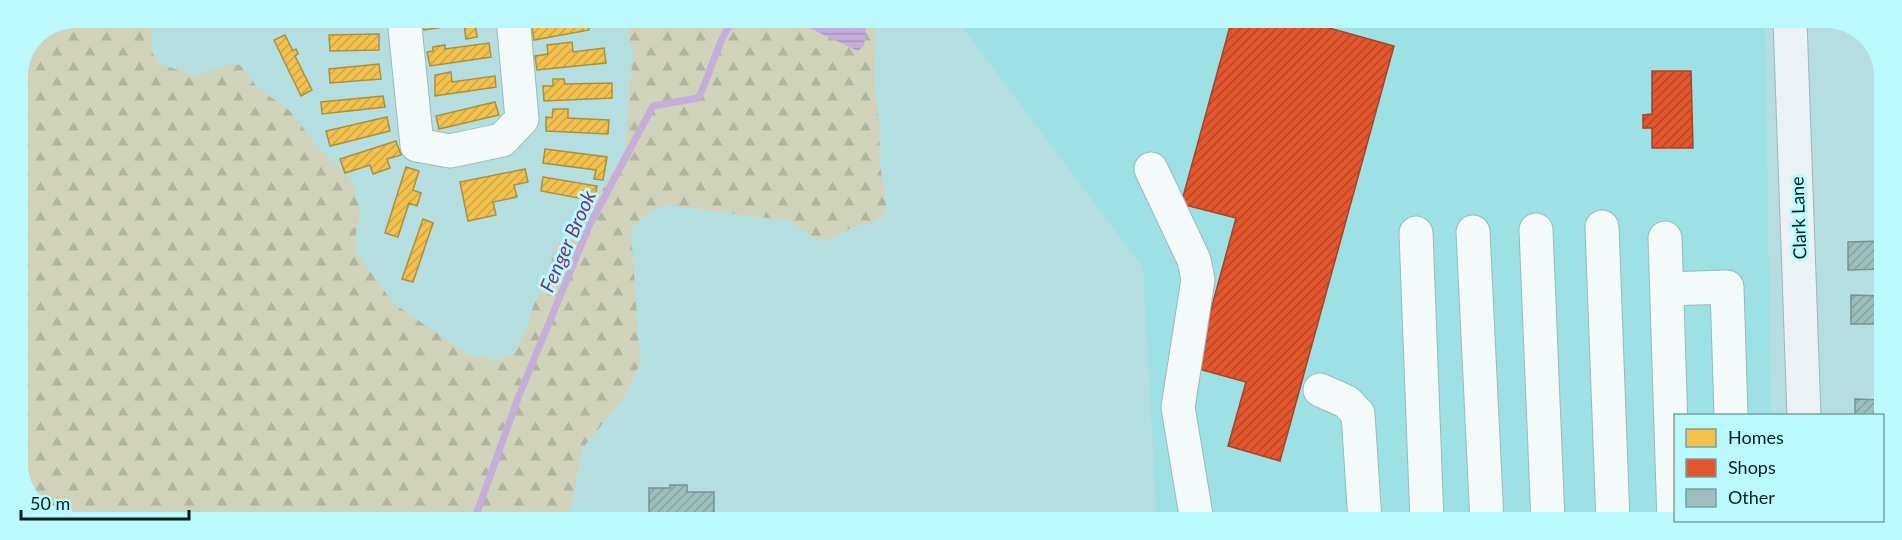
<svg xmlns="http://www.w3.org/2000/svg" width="1902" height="540" font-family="Lato,sans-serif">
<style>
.built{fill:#9de1e4}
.forest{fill:url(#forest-firs)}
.water{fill:url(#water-rules)}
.homes{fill:url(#homes-hatch);stroke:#a99141;stroke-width:1.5}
.shops{fill:url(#shops-hatch);stroke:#a0472a;stroke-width:1.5}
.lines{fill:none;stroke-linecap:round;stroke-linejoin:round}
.stream{stroke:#c5aedb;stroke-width:7}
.building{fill:url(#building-hatch);stroke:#739492;stroke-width:1.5}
.minor-casing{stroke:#98bbbc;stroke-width:35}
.major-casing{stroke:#9eb6bd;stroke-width:35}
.minor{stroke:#f4fafa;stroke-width:33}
.major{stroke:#eaf2f6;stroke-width:33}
.labels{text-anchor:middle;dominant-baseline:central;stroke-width:6;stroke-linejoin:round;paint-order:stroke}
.street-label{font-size:18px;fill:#002122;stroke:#bcf9fc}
.water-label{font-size:20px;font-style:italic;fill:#70337f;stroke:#bcf9fc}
</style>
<defs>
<pattern id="forest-firs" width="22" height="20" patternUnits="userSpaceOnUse" patternTransform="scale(1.5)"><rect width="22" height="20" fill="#d0d3ba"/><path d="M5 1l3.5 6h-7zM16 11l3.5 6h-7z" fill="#b1b5a0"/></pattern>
<pattern id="water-rules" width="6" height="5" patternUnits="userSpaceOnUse" patternTransform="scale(1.5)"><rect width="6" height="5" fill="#c5aedb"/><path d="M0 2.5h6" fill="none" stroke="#a795bc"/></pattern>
<pattern id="homes-hatch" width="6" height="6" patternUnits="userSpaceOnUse" patternTransform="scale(1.5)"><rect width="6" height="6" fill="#f2c14e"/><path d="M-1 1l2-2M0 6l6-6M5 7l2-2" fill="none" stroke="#cea644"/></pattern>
<pattern id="shops-hatch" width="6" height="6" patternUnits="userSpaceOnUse" patternTransform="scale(1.5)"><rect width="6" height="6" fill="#e4572e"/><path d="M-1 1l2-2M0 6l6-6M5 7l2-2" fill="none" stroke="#b64827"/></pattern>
<pattern id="building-hatch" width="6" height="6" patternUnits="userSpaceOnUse" patternTransform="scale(1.5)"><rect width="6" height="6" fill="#9dbebc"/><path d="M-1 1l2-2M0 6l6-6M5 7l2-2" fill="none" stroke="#85a3a1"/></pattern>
</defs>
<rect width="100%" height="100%" fill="#b4dee0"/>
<path class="built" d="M956,19L1765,20L1771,415L1676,416V520L1773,522L1157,521L1143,268Z"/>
<path class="forest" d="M77,18H150L152,52L160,64L195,76L232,64L240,65L258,88L289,110L317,146L351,180L360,210L355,239L357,254L393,303L467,354L496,360L511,356L517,350L527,329L533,306L548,279L554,249L599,196L625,149L633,54L625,19H790L858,51L866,28L862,19H876L874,82L879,121L880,166L887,211L874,222L852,227L839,236L823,241L816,239L790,221L668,205C655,205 640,219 631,229L640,363L624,398L582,449L569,521L62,520L32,502L18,471V76L35,35Z"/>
<path class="water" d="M790,19H862L866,28L864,46L858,51Z"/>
<path class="homes" d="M422,18H485V20L475,22L477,37L466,39L464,24L424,30Z
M587,19L589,30L534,40L532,27Z
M379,34V50L330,51L329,35Z
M285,35L293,51L296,49L298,54L295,56L312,90L301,96L274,40Z
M572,42L573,52L604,48L606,63L537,70L535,56L548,54L547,45Z
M489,43L491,57L430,66L427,52L433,51V47L445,45V49Z
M379,64L381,79L330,83L329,69Z
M451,72L452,82L495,76L496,87L435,96V75Z
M553,79H564L565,84L612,83V98L544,101L543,86H553Z
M383,96L385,107L322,114L321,102Z
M495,102L499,115L439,129L436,116Z
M553,109H568V118L609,120L608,134L546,131V117L552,118Z
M387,117L390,131L330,146L326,131Z
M396,141L401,155L387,159L390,168L373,174L370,165L345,173L340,159Z
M545,149L607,157L603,180L594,179L596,170L543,163Z
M406,167L419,171L413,190L421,193L417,206L409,203L398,237L385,233Z
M525,169L528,182L514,185L517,197L493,202L496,215L468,221L460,182Z
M543,177L597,186L594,201L541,191Z
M423,219L433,223L413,282L402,279Z"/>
<path class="shops" d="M1232,19H1297L1394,46L1280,461L1228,446L1246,382L1195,368L1236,218L1181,204Z
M1652,71H1691L1693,148H1652V128H1643V115L1652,114Z"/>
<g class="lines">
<path class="stream" d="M474,521L518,398L589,226L653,106L698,98C712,73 716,40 735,19"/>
</g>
<path class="building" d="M1883,241V269L1848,270V242Z
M1851,295L1883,296V324H1851Z
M1855,399L1882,400V416H1855Z
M670,485H687V492H714V521H649V488H670Z"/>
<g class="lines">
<g class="minor-casing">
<path id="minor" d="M404,18L417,145L450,151L502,140L522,119L513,18
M1151,169L1194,260L1198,280L1178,407L1197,521
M1602,227L1613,522
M1536,230L1548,522
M1473,232L1487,522
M1416,233L1427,522
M1665,238L1674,522
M1667,289L1727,287L1731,416
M1320,390L1347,402L1358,414L1365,521
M1735,520V522"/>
</g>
<g class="major-casing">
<path id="major" d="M1790,20L1804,416
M1807,520L1808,522"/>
</g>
<use href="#minor" class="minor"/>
<use href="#major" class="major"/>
</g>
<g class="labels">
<g class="street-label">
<text transform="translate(1798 218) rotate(-92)">Clark Lane</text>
</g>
<g class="water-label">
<text transform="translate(567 241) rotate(-66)">Fenger Brook</text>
</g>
</g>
<path d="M0 0H1902V540H0ZM76 28H1826A48 48 0 0 1 1874 76V464A48 48 0 0 1 1826 512H76A48 48 0 0 1 28 464V76A48 48 0 0 1 76 28Z" fill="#bcf9fc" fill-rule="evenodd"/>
<rect x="1674" y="414" width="210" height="108" fill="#bcf9fc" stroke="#71a3a5" stroke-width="1.5"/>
<rect x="1686" y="429" width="30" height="18" fill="#f2c14e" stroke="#71a3a5" stroke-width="1.5"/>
<text x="1728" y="444" font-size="18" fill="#002122">Homes</text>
<rect x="1686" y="459" width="30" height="18" fill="#e4572e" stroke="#71a3a5" stroke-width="1.5"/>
<text x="1728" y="474" font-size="18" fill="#002122">Shops</text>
<rect x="1686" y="489" width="30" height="18" fill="#9dbebc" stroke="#71a3a5" stroke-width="1.5"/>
<text x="1728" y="504" font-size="18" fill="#002122">Other</text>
<path d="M21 510v9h168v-9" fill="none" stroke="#002122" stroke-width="3"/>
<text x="30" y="510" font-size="18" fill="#002122" stroke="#bcf9fc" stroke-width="4.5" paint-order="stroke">50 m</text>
</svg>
